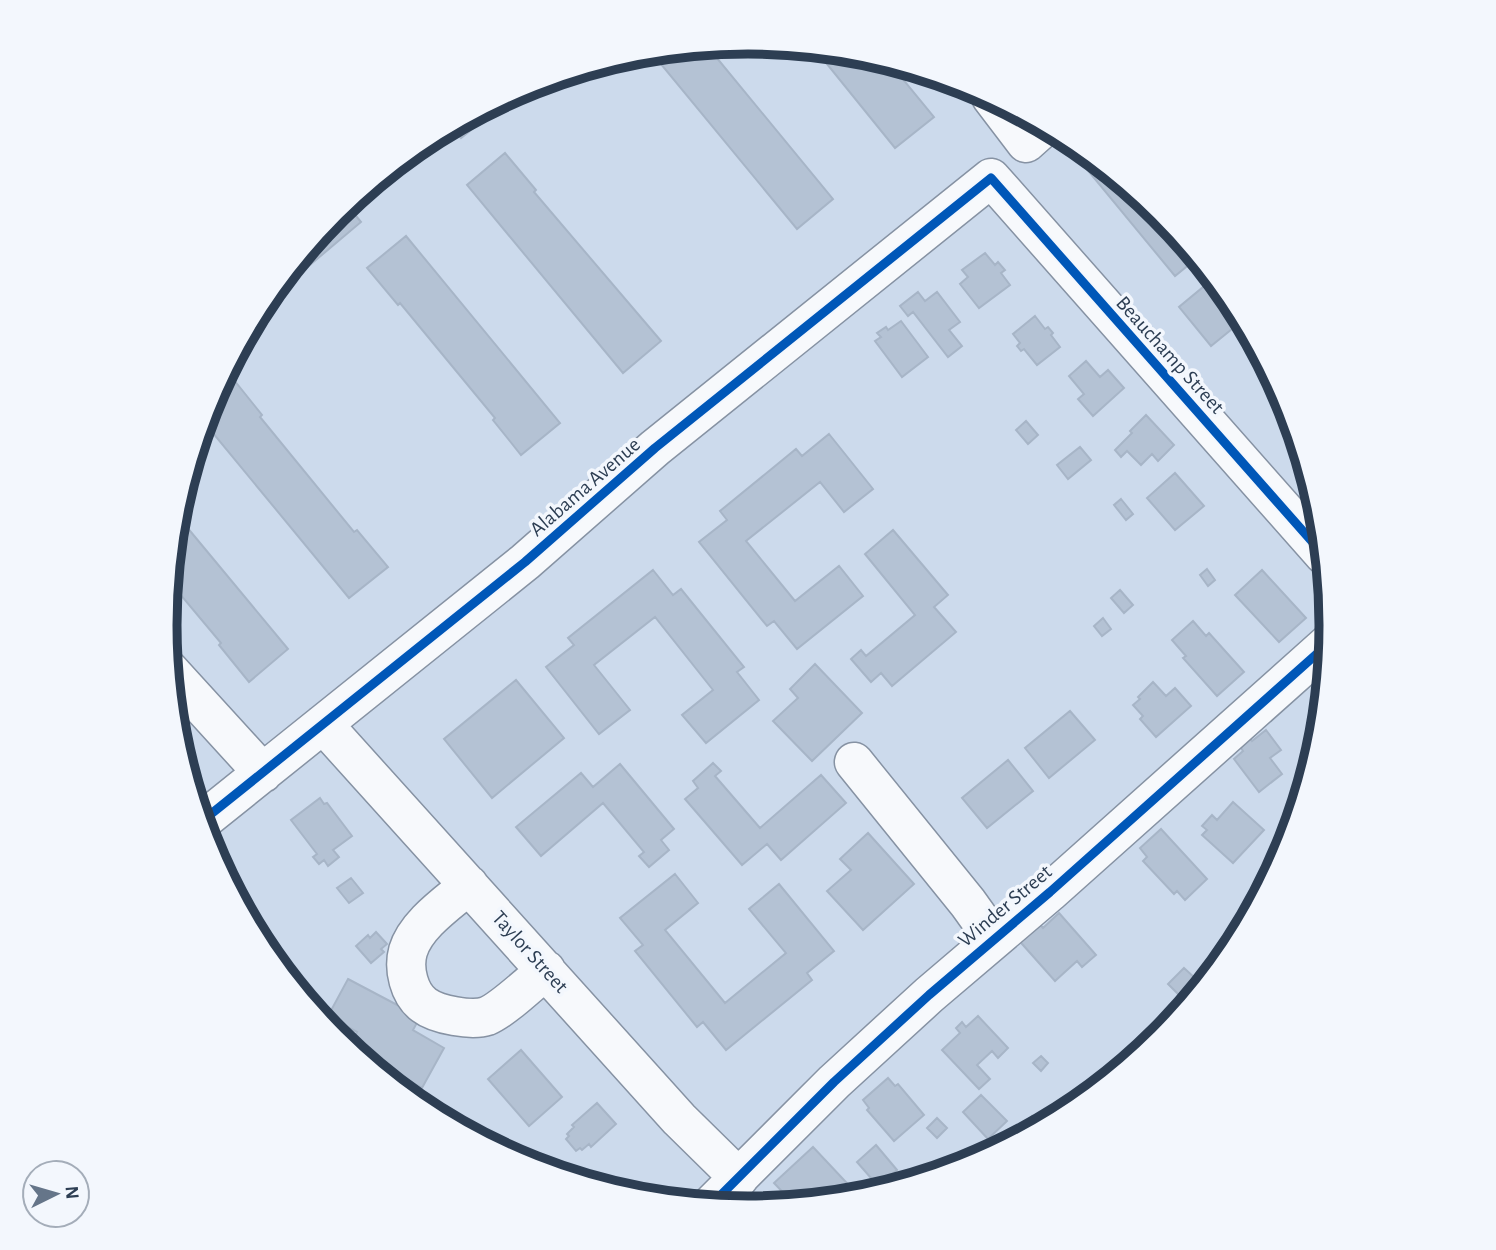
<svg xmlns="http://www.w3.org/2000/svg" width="1496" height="1250" font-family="'Alegreya Sans',sans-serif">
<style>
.building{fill:#b4c2d4;stroke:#a7b5c7;stroke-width:2}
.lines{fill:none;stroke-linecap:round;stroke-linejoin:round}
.minor-casing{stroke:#8692a3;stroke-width:41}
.minor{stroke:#f7f9fc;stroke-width:38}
.cycleway-casing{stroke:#f3f7fd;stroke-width:13}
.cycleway{stroke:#0057b8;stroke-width:9}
.labels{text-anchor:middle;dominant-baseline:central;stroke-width:7;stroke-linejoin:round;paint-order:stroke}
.street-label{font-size:21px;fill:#2d3e53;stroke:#f3f7fd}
.rim{fill:none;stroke:#2d3e53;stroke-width:9}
</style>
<rect width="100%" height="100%" fill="#ccdaec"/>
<path class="building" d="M707,46L833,199L797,229L651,52Z
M814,48L862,53L888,61L934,117L895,148Z
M526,86L461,138L451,126L525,86Z
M1072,140L1161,213L1197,258L1175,276L1066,144Z
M505,153L536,190L534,192L661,341L623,373L467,185Z
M346,204L361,222L260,307L336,212Z
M406,236L560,423L521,455L493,420L495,418L400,303L398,305L367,268Z
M985,253L995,265L998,262L1005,270L1001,273L1010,285L979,308L960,284L968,277L962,270Z
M1214,278L1233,301L1243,320L1211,346L1179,307Z
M918,292L925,301L937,292L960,322L949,330L962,346L948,357L913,312L908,316L900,306Z
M1035,316L1045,329L1048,327L1053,333L1051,335L1060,347L1037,365L1024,349L1021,351L1017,346L1020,343L1013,334Z
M901,321L928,357L902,377L875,341L881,337L877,333L886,327L888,330Z
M1086,361L1100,377L1108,370L1124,388L1093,416L1078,399L1084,394L1069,376Z
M234,380L262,415L260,417L354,532L357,530L388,567L349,598L203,421L211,398Z
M1146,415L1174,445L1158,461L1152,454L1141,465L1127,451L1121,457L1115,450L1132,433L1130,431Z
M1026,421L1038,435L1028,444L1016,430Z
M829,434L873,489L844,512L820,482L746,541L795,601L839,566L863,596L797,649L774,621L767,626L699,542L727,520L720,511L796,449L802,456Z
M1080,447L1091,460L1068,479L1057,465Z
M1175,473L1204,506L1175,530L1147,498Z
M1121,499L1133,514L1126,520L1114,505Z
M176,514L288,649L249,682L219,645L221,643L169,581Z
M893,530L948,595L934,607L956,632L892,686L881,673L871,682L851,659L861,650L866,656L915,615L865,554Z
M1207,569L1215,580L1208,586L1200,575Z
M653,570L673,595L681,589L744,667L737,672L759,700L706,743L682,715L713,690L655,617L594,665L630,710L599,734L546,667L574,645L568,638Z
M1262,570L1306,618L1279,642L1235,595Z
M1120,590L1133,605L1124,613L1111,598Z
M1103,618L1111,629L1102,636L1094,626Z
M1193,621L1206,636L1209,633L1244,672L1217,696L1183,658L1186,656L1172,640Z
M815,664L862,713L812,761L773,721L798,698L790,689Z
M516,680L564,738L492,798L444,739Z
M1153,682L1166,696L1175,688L1191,706L1156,737L1140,719L1143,716L1133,705L1140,699L1138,697Z
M1070,711L1095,740L1049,778L1025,748Z
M1266,730L1281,750L1270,758L1282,774L1259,792L1234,759L1243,751L1239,745L1249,737L1252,741Z
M1008,760L1033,791L987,828L962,798Z
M713,763L721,771L715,776L760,828L821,775L846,803L781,860L767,844L742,865L685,799L698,788L693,781Z
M620,764L674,829L661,840L669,850L649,867L639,856L644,852L603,803L541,856L516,827L581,773L593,787Z
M320,798L324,804L327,803L352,836L333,850L339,857L328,866L324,860L319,864L313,857L317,854L291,820Z
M1233,802L1264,830L1233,863L1202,835L1207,830L1202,826L1212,815L1217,820Z
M1161,829L1207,879L1185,900L1177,891L1174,894L1143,861L1147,857L1140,848Z
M868,833L914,884L863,930L827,891L851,870L840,859Z
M675,874L698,903L665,930L725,1003L786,953L749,909L779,884L834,951L807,973L812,980L726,1050L703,1022L697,1027L635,951L643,945L620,918Z
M351,878L363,893L349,903L337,888Z
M1059,913L1096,955L1082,967L1077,961L1055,981L1015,936L1035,919L1043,928Z
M376,932L387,944L381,949L384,952L371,963L356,946L368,935L370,938Z
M1184,968L1196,979L1180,996L1168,984Z
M348,979L420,1017L413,1030L444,1048L422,1088L349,1048L357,1032L328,1016Z
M978,1016L1008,1048L998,1058L992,1051L977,1065L990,1079L979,1089L942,1050L960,1033L956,1028L962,1022L966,1027Z
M521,1050L562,1097L529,1126L488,1079Z
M1041,1056L1048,1063L1041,1071L1033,1063Z
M888,1078L895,1086L898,1084L924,1115L894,1141L867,1110L869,1108L863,1100Z
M981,1095L1007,1121L988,1139L963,1112Z
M597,1103L616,1124L591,1147L589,1144L582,1150L580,1148L576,1151L566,1139L569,1136L567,1134L574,1127L572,1125Z
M1032,1116L1041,1126L1028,1133L1022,1126Z
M937,1118L947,1128L937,1138L927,1128Z
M1019,1129L1025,1135L1013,1141L1010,1138Z
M876,1145L897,1170L878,1186L857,1162Z
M813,1147L859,1196L857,1197L794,1204L774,1183Z"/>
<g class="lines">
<g class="minor-casing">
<path id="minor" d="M991,97L1026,143L1045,126
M169,670L263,773
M323,724L679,1119L739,1178
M854,762L968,903L993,938
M201,822L525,562L655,448L991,178L1324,555
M469,885C448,903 416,924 408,951C403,969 409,994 424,1005C437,1015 472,1021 487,1016C502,1010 532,982 546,970
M712,1204L834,1082L929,995L1050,892L1329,643"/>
</g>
<use href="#minor" class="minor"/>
<g class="cycleway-casing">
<path id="cycleway" d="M201,822L525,562L655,448L991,178L1324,555
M712,1204L834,1082L929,995L1050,892L1329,643"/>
</g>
<use href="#cycleway" class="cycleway"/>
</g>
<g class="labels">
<g class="street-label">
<text transform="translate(1170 355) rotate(48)">Beauchamp Street</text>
<text transform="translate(585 487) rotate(-41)">Alabama Avenue</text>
<text transform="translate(1005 906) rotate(-40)">Winder Street</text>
<text transform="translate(530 952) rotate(48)">Taylor Street</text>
</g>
</g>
<path d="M0 0H1496V1250H0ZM177 625a571 571 0 1 1 1142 0a571 571 0 1 1-1142 0Z" fill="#f3f7fd" fill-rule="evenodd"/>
<path class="rim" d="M177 625a571 571 0 1 1 1142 0a571 571 0 1 1-1142 0Z"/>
<g transform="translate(56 1194) rotate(85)"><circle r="33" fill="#f3f7fd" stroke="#a4adb9" stroke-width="2"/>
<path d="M0-5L12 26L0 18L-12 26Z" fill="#657589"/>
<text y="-10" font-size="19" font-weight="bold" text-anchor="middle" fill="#2d3e53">N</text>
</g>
</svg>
